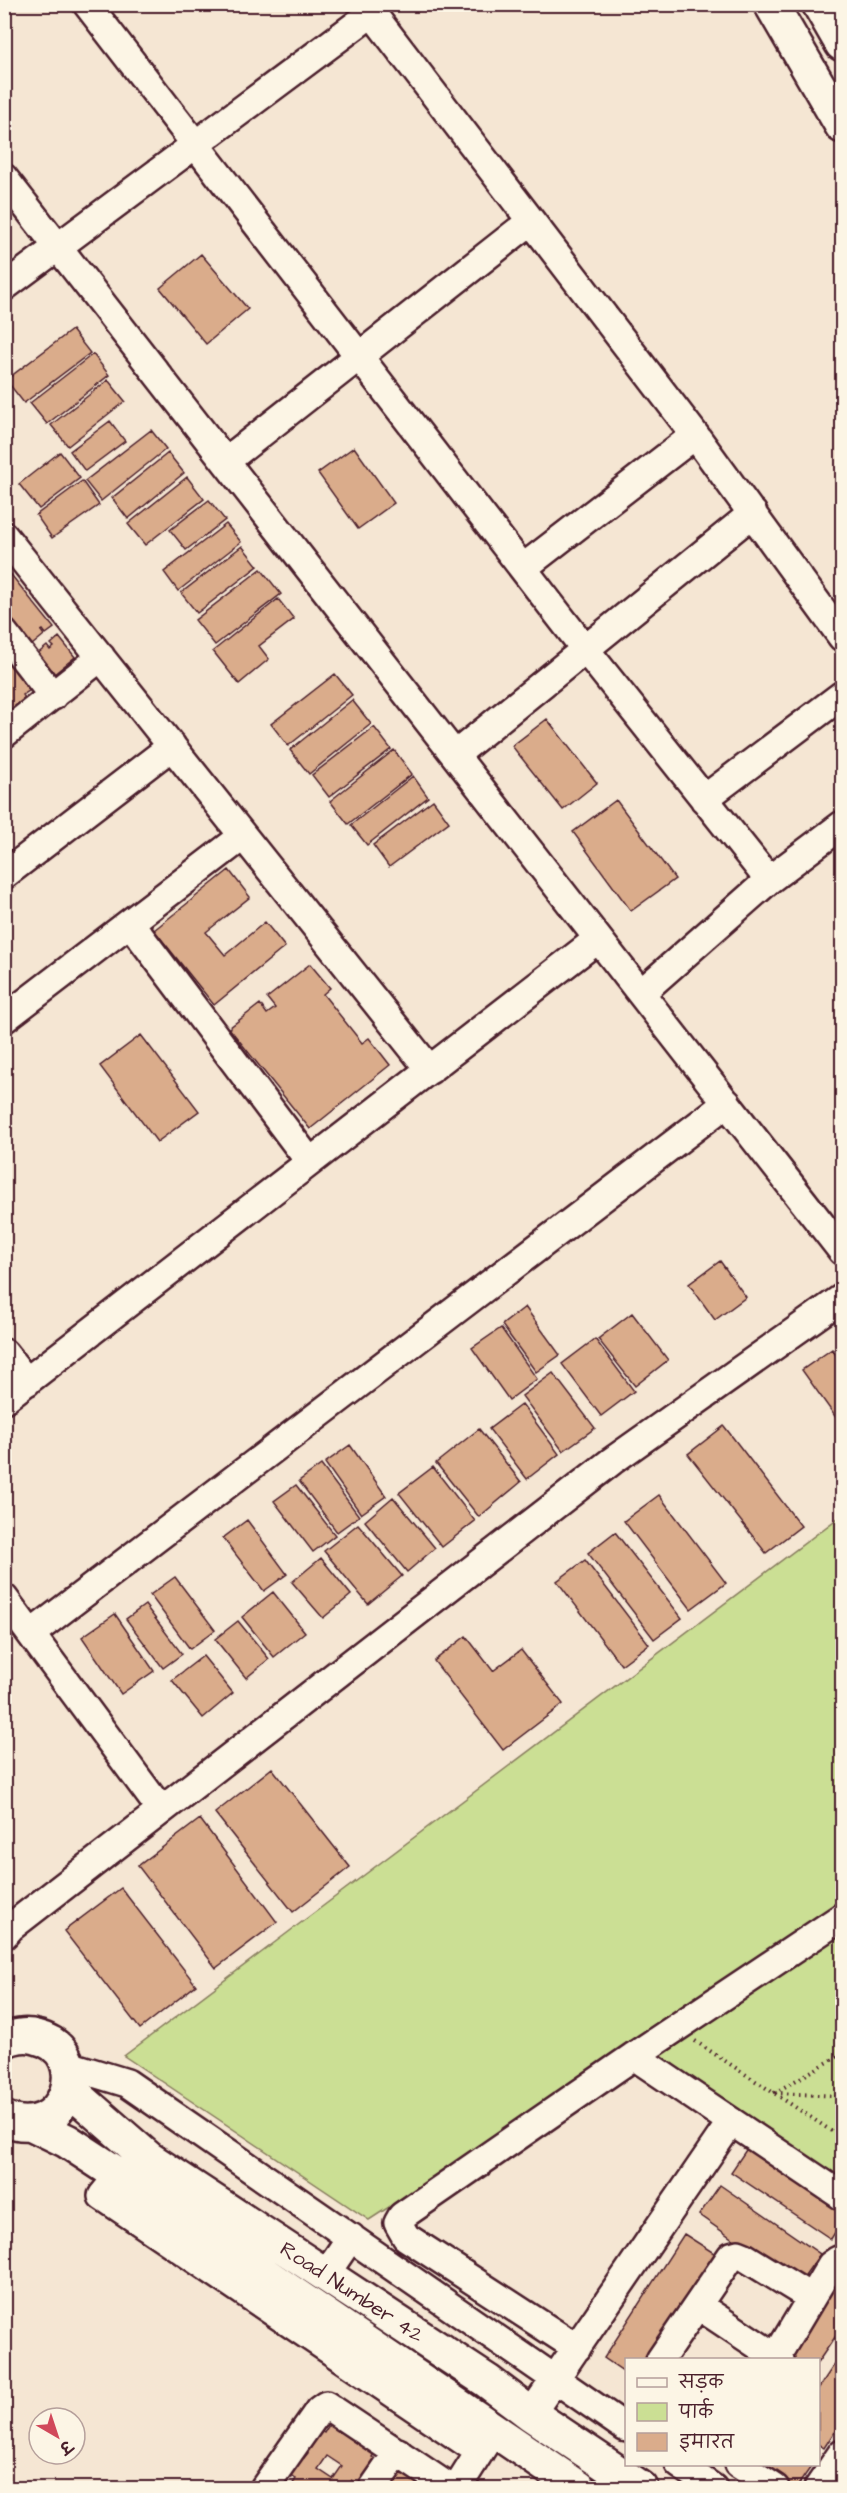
<svg xmlns="http://www.w3.org/2000/svg" width="847" height="2493" font-family="'Architects Daughter','Playpen Sans Deva',sans-serif">
<style>
.green{fill:#cbdf94;stroke:#8a7f60;stroke-width:1.5}
.building{fill:#daac8b;stroke:#4a1f2b;stroke-width:1.5;fill-rule:evenodd}
.lines{fill:none;stroke-linecap:round;stroke-linejoin:round}
.minor-casing{stroke:#4a1f2b;stroke-width:32}
.major-casing{stroke:#4a1f2b;stroke-width:38}
.highway-casing{stroke:#4a1f2b;stroke-width:38}
.path{stroke:#4a1f2b;stroke-width:4;stroke-dasharray:1.5 4.5;stroke-linecap:butt}
.minor{stroke:#fcf5e5;stroke-width:27}
.major{stroke:#fcf5e5;stroke-width:33}
.highway{stroke:#fcf5e5;stroke-width:33}
.labels{text-anchor:middle;dominant-baseline:central;stroke-width:4.5;stroke-linejoin:round;paint-order:stroke}
.street-label{font-size:21px;fill:#4a1f2b;stroke:#fcf5e5}
</style>
<rect width="100%" height="100%" fill="#f5e6d3"/>
<filter id="ink" filterUnits="userSpaceOnUse"><feTurbulence type="fractalNoise" baseFrequency=".0167" numOctaves="2"/><feDisplacementMap in="SourceGraphic" scale="12" xChannelSelector="R" yChannelSelector="G"/><feConvolveMatrix kernelMatrix="1 2 1 2 8 2 1 2 1" color-interpolation-filters="sRGB"/></filter>
<g filter="url(#ink)">
<path class="green" d="M842,1515V1914L369,2220L124,2056Z
M842,1927V2178L654,2058Z"/>
<path class="building" d="M201,254L248,309L206,344L160,288Z
M72,330L90,353L24,403L6,380Z
M93,354L109,375L47,424L30,403Z
M108,380L125,401L68,446L51,425Z
M110,421L125,441L85,471L70,451Z
M151,430L166,449L101,501L85,481Z
M354,447L394,503L358,529L318,473Z
M60,452L80,478L39,509L19,484Z
M168,453L184,473L128,519L112,498Z
M187,477L204,499L145,545L128,524Z
M82,481L99,505L52,538L36,515Z
M209,500L225,520L186,550L170,530Z
M226,524L241,542L178,591L164,572Z
M242,546L258,566L197,613L181,593Z
M4,566L54,628L46,634L43,630L41,631L44,635L32,645L4,611Z
M261,569L281,594L215,645L195,620Z
M278,599L294,619L259,646L269,659L239,684L213,651Z
M59,637L75,657L48,679L31,659L47,646L50,650L54,647L51,644Z
M10,658L33,688L23,695L27,701L12,713L4,704V663Z
M335,674L352,695L288,746L271,724Z
M352,700L371,724L309,774L290,750Z
M547,719L597,783L563,810L512,746Z
M374,727L391,749L329,797L312,775Z
M394,750L412,774L348,824L330,801Z
M413,776L428,797L367,845L351,825Z
M433,800L449,822L389,867L373,845Z
M616,800L675,879L631,911L573,832Z
M229,870L250,897L206,932L225,955L265,922L285,947L214,1005L154,930Z
M310,964L330,988L323,994L362,1043L369,1038L390,1065L310,1129L229,1028L260,1004L267,1014L275,1008L267,998Z
M141,1035L199,1111L157,1142L100,1066Z
M720,1261L746,1297L715,1320L689,1284Z
M525,1307L560,1355L536,1372L502,1325Z
M632,1313L668,1360L635,1386L598,1339Z
M501,1328L537,1379L509,1400L472,1348Z
M595,1339L634,1391L601,1416L562,1364Z
M832,1349L842,1364V1426L802,1370Z
M553,1373L595,1428L563,1451L522,1396Z
M522,1404L559,1454L527,1479L489,1429Z
M724,1426L801,1526L766,1553L688,1454Z
M479,1429L521,1482L479,1517L436,1463Z
M350,1445L386,1496L361,1514L325,1463Z
M321,1465L359,1516L337,1532L299,1481Z
M433,1467L475,1521L442,1547L399,1493Z
M296,1485L335,1535L313,1552L274,1501Z
M659,1495L726,1583L691,1609L624,1521Z
M393,1497L435,1548L407,1572L365,1521Z
M247,1520L287,1574L264,1591L223,1538Z
M358,1524L402,1576L368,1604L324,1551Z
M615,1532L682,1618L654,1639L588,1553Z
M321,1558L351,1595L323,1618L292,1582Z
M585,1560L649,1644L621,1665L557,1581Z
M175,1577L215,1630L190,1649L150,1595Z
M273,1592L305,1632L274,1657L242,1617Z
M145,1605L182,1654L163,1668L126,1619Z
M115,1614L154,1671L121,1694L82,1637Z
M238,1621L269,1659L246,1678L215,1639Z
M466,1636L493,1671L521,1650L563,1704L503,1750L434,1661Z
M203,1656L233,1693L203,1718L172,1680Z
M272,1768L350,1867L293,1912L215,1813Z
M200,1819L277,1922L216,1968L138,1866Z
M121,1888L196,1985L140,2029L64,1931Z
M750,2144L842,2205V2221L831,2239L731,2172Z
M720,2185L820,2254L798,2285L699,2215Z
M684,2234L717,2255L648,2360H626V2373L604,2358Z
M841,2276L842,2277V2327L818,2362V2360H796L787,2353Z
M842,2353V2420L824,2448L818,2444V2389Z
M332,2420L377,2449L372,2457L376,2459L359,2485L352,2480L349,2484L355,2488H290L296,2479L289,2474L300,2455L304,2458L308,2453L304,2450L318,2429L324,2433ZM327,2456L342,2466L333,2479L318,2469Z
M396,2460L438,2488H377Z
M755,2464H813L796,2488H789Z"/>
<g class="lines">
<g class="minor-casing">
<path id="minor" d="M87,4L585,649L769,880L641,993
M365,4L695,435L842,637
M4,178L842,1251
M4,287L372,13
M226,461L531,221
M4,536L430,1070
M523,568L695,435
M4,633L53,696
M4,734L101,657
M455,755L753,513
M704,799L842,695
M4,875L172,746
M769,880L842,825
M130,923L310,1162
M4,1019L243,836
M4,1353L27,1382
M4,1399L598,939
M4,1598L161,1810
M31,1634L727,1103
M4,1935L11,1927L612,1461L842,1298
M634,2056L842,2196
M68,2065L127,2083L626,2428
M119,2175L102,2196L480,2452
M325,2275L351,2237
M699,2306L780,2360
M577,2348L406,2237L398,2223L402,2216L634,2056L842,1917
M776,2357L831,2265L838,2260H842
M660,2360L731,2256L738,2254L743,2256L810,2297
M531,2414L731,2122
M679,2464L713,2488
M738,2464L775,2488
M264,2488L319,2410L326,2405L450,2488
M373,2488L398,2452
M457,2488L488,2439
M818,2488L842,2453"/>
</g>
<g class="major-casing">
<path id="major" d="M4,2041C13,2036 26,2034 36,2037C98,2052 65,2146 4,2118
M69,2089L148,2158L487,2381L531,2414L641,2488
M30,2123L67,2141L119,2175L579,2488"/>
</g>
<g class="highway-casing">
<path id="highway" d="M771,4L842,126
M819,4L842,44"/>
</g>
<path class="path" d="M695,2041L842,2138
M774,2093L842,2054
M775,2093L842,2096"/>
<use href="#minor" class="minor"/>
<use href="#major" class="major"/>
<use href="#highway" class="highway"/>
</g>
</g>
<g class="labels">
<g class="street-label">
<text transform="translate(352 2292) rotate(33)">Road Number 42</text>
</g>
</g>
<rect width="847" height="2493" fill="none" stroke="#fcf5e5" stroke-width="24"/>
<rect x="12" y="12" width="823" height="2469" fill="none" stroke="#4a1f2b" stroke-width="2" filter="url(#ink)"/>
<rect x="625" y="2358" width="195" height="108" fill="#fcf5e5" stroke="#b59f9b" stroke-width="1.5"/>
<rect x="637" y="2378" width="30" height="9" fill="#fcf5e5" stroke="#b59f9b" stroke-width="1.5"/>
<text x="679" y="2388" font-size="18" fill="#4a1f2b">सड़क</text>
<rect x="637" y="2403" width="30" height="18" fill="#cbdf94" stroke="#b59f9b" stroke-width="1.5"/>
<text x="679" y="2418" font-size="18" fill="#4a1f2b">पार्क</text>
<rect x="637" y="2433" width="30" height="18" fill="#daac8b" stroke="#b59f9b" stroke-width="1.5"/>
<text x="679" y="2448" font-size="18" fill="#4a1f2b">इमारत</text>
<g transform="translate(57 2436) rotate(141)"><circle r="28" fill="#fcf5e5" stroke="#b59f9b" stroke-width="1.5"/>
<path d="M0-4.5L10 22L0 15L-10 22Z" fill="#d1495b"/>
<text y="-9" font-size="16" font-weight="bold" text-anchor="middle" fill="#4a1f2b">उ</text>
</g>
</svg>
